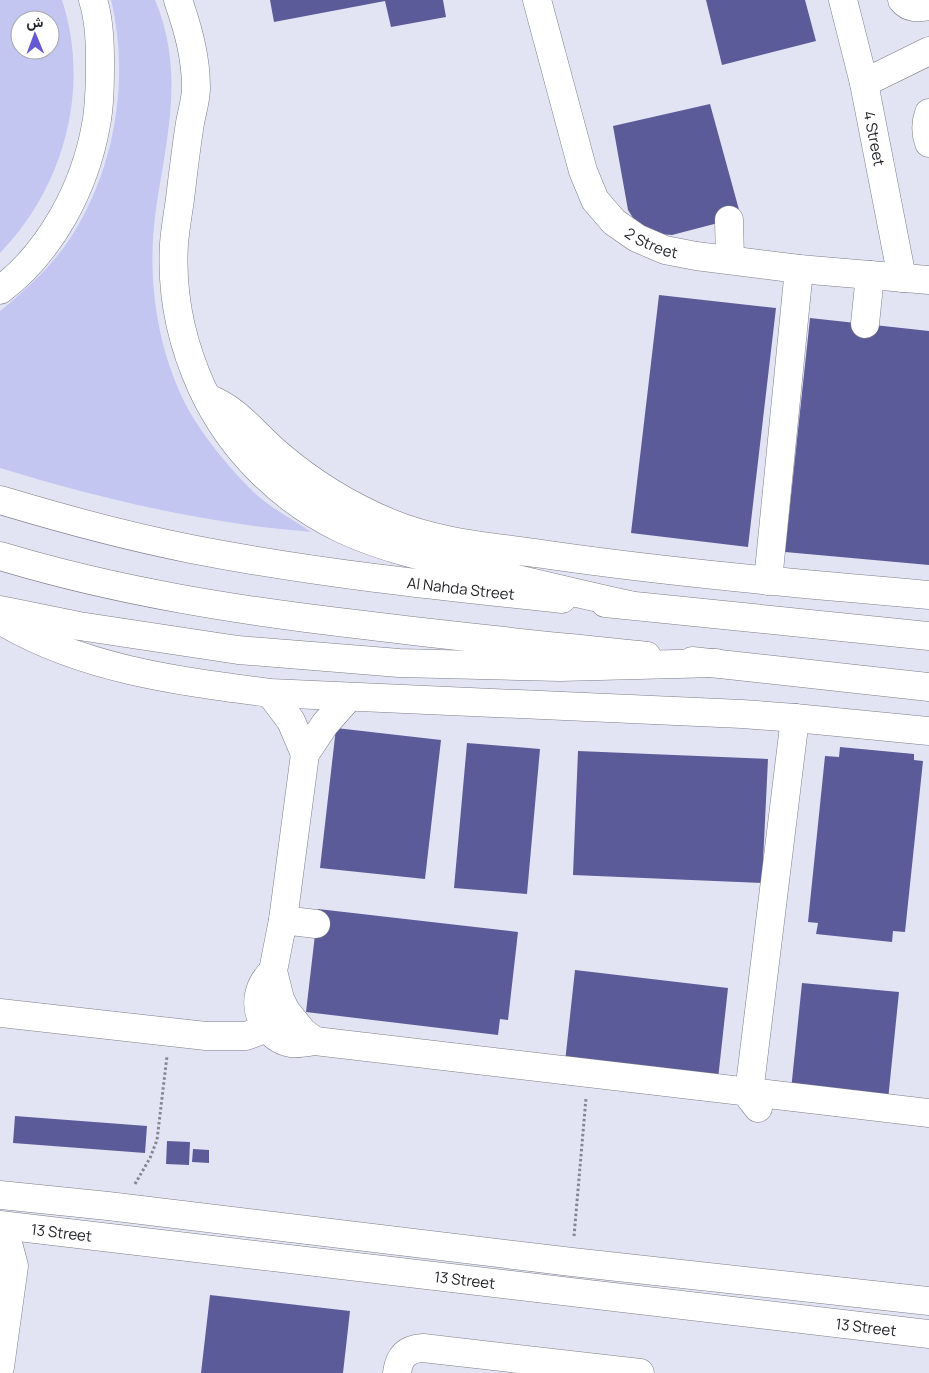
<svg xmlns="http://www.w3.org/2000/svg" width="929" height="1373" font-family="Manrope,Vazirmatn,sans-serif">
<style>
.green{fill:#c4c6f2;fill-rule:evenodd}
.building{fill:#5c5b9a}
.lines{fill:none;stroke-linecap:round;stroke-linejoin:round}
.minor-casing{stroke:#7c7d8a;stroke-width:29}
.major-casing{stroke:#7c7d8a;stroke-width:29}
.highway-casing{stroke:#7c7d8a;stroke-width:29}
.path{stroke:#84858f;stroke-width:3;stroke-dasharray:2.5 2.5;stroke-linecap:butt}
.minor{stroke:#fff;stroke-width:28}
.major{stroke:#fff;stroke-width:28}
.highway{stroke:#fff;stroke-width:28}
.labels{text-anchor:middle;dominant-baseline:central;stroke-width:5;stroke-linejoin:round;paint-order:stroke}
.street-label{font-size:15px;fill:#232429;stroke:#fff}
</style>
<rect width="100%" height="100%" fill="#e3e4f3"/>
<path class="green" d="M0,0H62C91,88 64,188 0,253ZM20,20H50V50H20Z
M111,0H155C185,71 167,136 156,209C147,272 155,339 182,397C198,431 231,471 258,496C274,510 294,520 311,532C284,529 255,527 228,522C150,510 75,491 0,468V311C26,290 52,266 71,237C115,169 130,79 111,0Z"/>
<path class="building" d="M270,0H443L446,17L391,27L385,1L274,22Z
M706,0H805L816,41L722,65Z
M710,104L741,217L672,235L659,234L646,230L635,221L628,210L613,126Z
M659,295L776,308L748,547L631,533Z
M810,318L929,331V565L785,552Z
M336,728L441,740L425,879L320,868Z
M467,743L540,749L527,894L454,888Z
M840,747L914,754V760L923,761L905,932L893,931L892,942L816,934L818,923L808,922L825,756L839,757Z
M578,751L768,759L762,883L573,875Z
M318,909L518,932L508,1020L500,1019L498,1035L306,1012Z
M575,970L728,988L718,1079L565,1062Z
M802,983L899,992L888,1100L791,1090Z
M15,1116L147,1126L145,1153L13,1143Z
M167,1141L190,1142L189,1165L166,1164Z
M193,1149L209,1150V1163L192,1162Z
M210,1295L350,1311L343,1373H201Z"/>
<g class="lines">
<g class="minor-casing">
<g id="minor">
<path id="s1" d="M537,0L583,171L595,200L614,222L637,238L665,250L696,256L799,269L929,280"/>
<path id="s2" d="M843,0L864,83L902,278"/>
<path d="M902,0C909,9 919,8 929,6"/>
<path d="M864,83L929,51"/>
<path d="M929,113C925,124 925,132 929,143"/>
<path d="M729,220L730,259"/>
<path d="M865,324L870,275"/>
<path d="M768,581L799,269"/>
<path d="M0,620C81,669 178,681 270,693L742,714L795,718L929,731"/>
<path d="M270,693L291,721L305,754"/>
<path d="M283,920L316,924"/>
<path d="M273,971C267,977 262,984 260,991C253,1013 268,1039 291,1043C299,1044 308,1042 315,1041L929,1113"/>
<path d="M0,1013L206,1036H246L267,1028"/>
<path d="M315,1041L303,1032L286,1011L280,999L273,971L283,920L305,754L325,724L349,697"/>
<path d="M758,1108L751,1099L749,1093L795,718"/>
<path d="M0,1195L108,1206L572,1262L929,1301"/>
<path id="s3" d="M0,1225L929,1334"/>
<path d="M0,1230L9,1247L14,1266L0,1367"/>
<path d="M397,1373C399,1357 406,1349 423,1348L640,1373"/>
</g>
</g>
<g class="major-casing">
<g id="major">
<path id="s4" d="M0,500C63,519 126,536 191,549C313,573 438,586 562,599"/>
<path d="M0,556C119,592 241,611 364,625C458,637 553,646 647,656"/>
<path d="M605,603L929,636"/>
<path d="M692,661L929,687"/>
</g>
</g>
<g class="highway-casing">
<path id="highway" d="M178,0C188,29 196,57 196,88C196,99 192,112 190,123C186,148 183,174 180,199C178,214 175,229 174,244C171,294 181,342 202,388C230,449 281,500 342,529C387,550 437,560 484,571C533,583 581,594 629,605
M0,290C51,252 85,187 96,125C100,104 100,82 100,60C100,40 99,19 93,0
M207,398C238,409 255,435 279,455C313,484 349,506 390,523C440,544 496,547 549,555C675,573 802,584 929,595
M0,610L79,626L238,650L399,663L560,667L716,663"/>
</g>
<path class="path" d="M135,1184L150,1158L157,1140L167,1056
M574,1236L586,1098"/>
<use href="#minor" class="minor"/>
<use href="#major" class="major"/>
<use href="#highway" class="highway"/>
</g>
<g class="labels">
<g class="street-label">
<text stroke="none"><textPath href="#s2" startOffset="142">4 Street</textPath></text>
<text stroke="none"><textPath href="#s1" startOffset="281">2 Street</textPath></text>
<text stroke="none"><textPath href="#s4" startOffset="470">Al Nahda Street</textPath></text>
<text stroke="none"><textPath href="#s3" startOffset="62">13 Street</textPath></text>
<text stroke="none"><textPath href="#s3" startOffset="468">13 Street</textPath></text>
<text stroke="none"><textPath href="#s3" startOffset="872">13 Street</textPath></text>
</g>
</g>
<g transform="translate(35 35) rotate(359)"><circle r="24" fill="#ffffff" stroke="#a7a7a9"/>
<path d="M0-4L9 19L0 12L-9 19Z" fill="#665ad3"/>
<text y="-8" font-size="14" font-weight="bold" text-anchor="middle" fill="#232429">ش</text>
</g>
</svg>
